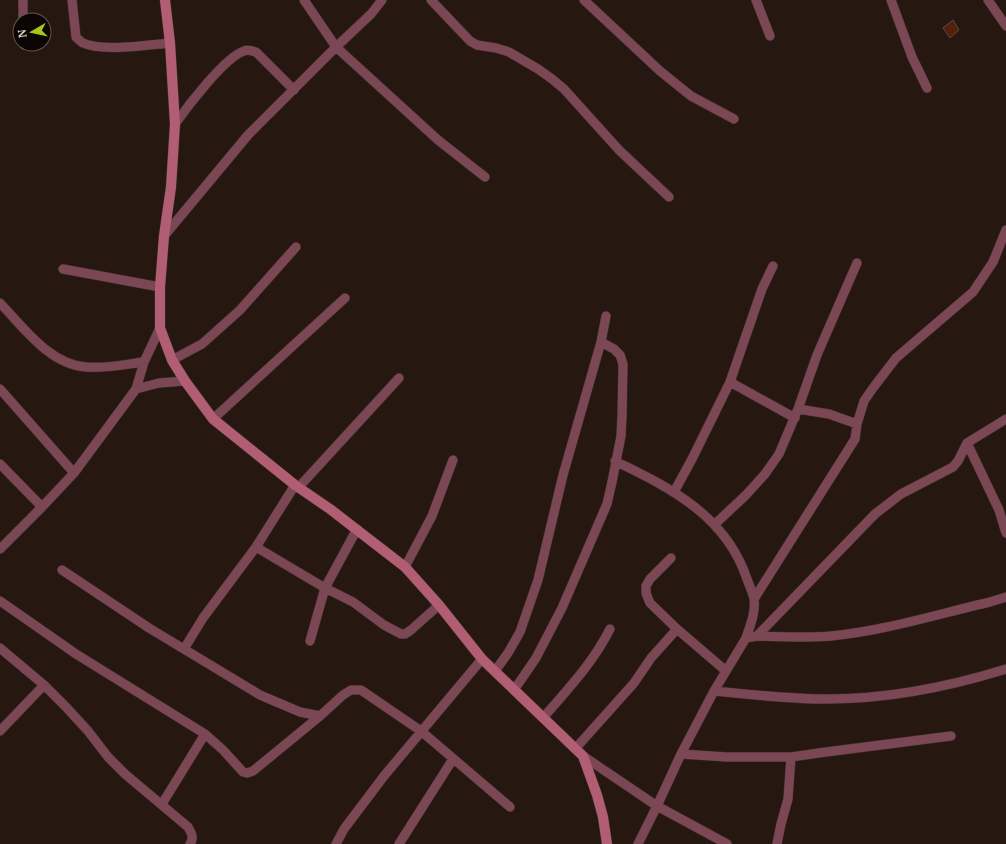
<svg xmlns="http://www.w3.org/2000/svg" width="1006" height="844" font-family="'Noto Serif',serif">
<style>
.building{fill:#53210b;stroke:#5c4a43}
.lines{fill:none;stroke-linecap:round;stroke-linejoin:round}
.street-casing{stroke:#41312c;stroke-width:10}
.secondary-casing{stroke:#41312c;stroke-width:11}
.street{stroke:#7b4754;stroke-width:9}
.secondary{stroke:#b15e75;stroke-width:10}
</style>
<rect width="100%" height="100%" fill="#271711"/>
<path class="building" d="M953,20L959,30L950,38L943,28Z"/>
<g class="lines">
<g class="street-casing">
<path id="street" d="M23,0V20
M72,0L76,37C78,39 81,42 83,43C103,52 147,45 170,43
M304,0L336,47L438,140L485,177
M431,0L470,41L477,45L496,48L509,52L538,69L552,79L564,89L619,150L669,197
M584,0L660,71L691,96L734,119
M756,0L770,36
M891,0L912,57L927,88
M988,0L1006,26
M24,44V45
M175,124C187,107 225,57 244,51C248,49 252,51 256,52L294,90
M164,236L248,135L336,47L371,14L382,0
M63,269L160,287
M0,303C23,327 50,365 86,367C104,369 126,364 144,362
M172,360L202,344L240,310L296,247
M730,382L795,418
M0,389L74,473
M136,389L159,383L185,381
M798,409L829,414L857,424
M213,419L345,298
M967,443L999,510L1006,533
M615,461C671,488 726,516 747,579C749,585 753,593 754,599C756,612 750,626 746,638
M0,464L42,507
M298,488L399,378
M674,492L692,459L730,382L762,289L773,266
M715,524L746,495L765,474L779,454L798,409L817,355L857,263
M256,547L325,588L353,602L384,625L401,634H405L411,630L439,605
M0,549L42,507L74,473L136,389L144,362L160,328
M671,558L650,579L646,586V593L650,603L677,629L726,671
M405,567L432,516L453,460
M62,570L149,628L260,695L300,712L320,716
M754,599L855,439L857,424L864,401L873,388L896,358L973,292L993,262L1006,230
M0,601L76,654L205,734L223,750L243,772L247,773L253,771L320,716L343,695L351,690H361L421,731L510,807
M757,636C782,637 806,638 831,636C884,631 938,614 990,602L1006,597
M310,641L325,588L357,529
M0,648L44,685L66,707L88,731L108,757L125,774L188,827C192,834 194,838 190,844
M184,649L203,618L256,547L295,485
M495,671L508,653L520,632L538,580L563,475L601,342L606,316
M514,690L536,658L562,608L607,504L612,482L621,436L622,416L623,364L620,355L614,349L601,342
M714,691C752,695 789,699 827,699C887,699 948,687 1006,669
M543,718C567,690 593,663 610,629
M0,731L44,685
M575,749L634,683L651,658L677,629
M681,754L727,757H791L826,752L951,736
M583,756L657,806L681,754L714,691L746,638L757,636L875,514L901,494L953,467L958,461L967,443L1006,419
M162,804L205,734
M336,844L344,829L384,776L482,659
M399,844L453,759
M638,844L657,806L727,844
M777,844L781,824L788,799L791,757"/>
</g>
<g class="secondary-casing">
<path id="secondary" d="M165,0L170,43L175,124L171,187L164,236L160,287V328L172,360L185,381L213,419L295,485L330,509L405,567L439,605L482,659L583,756L597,795L603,817L607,844"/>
</g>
<use href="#street" class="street"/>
<use href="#secondary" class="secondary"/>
</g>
<g transform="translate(32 32) rotate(261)"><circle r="19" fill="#0b0503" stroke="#5f5755"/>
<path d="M0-3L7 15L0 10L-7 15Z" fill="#a9c71a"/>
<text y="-6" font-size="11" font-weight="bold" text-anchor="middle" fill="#ded3cf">N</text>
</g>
</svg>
